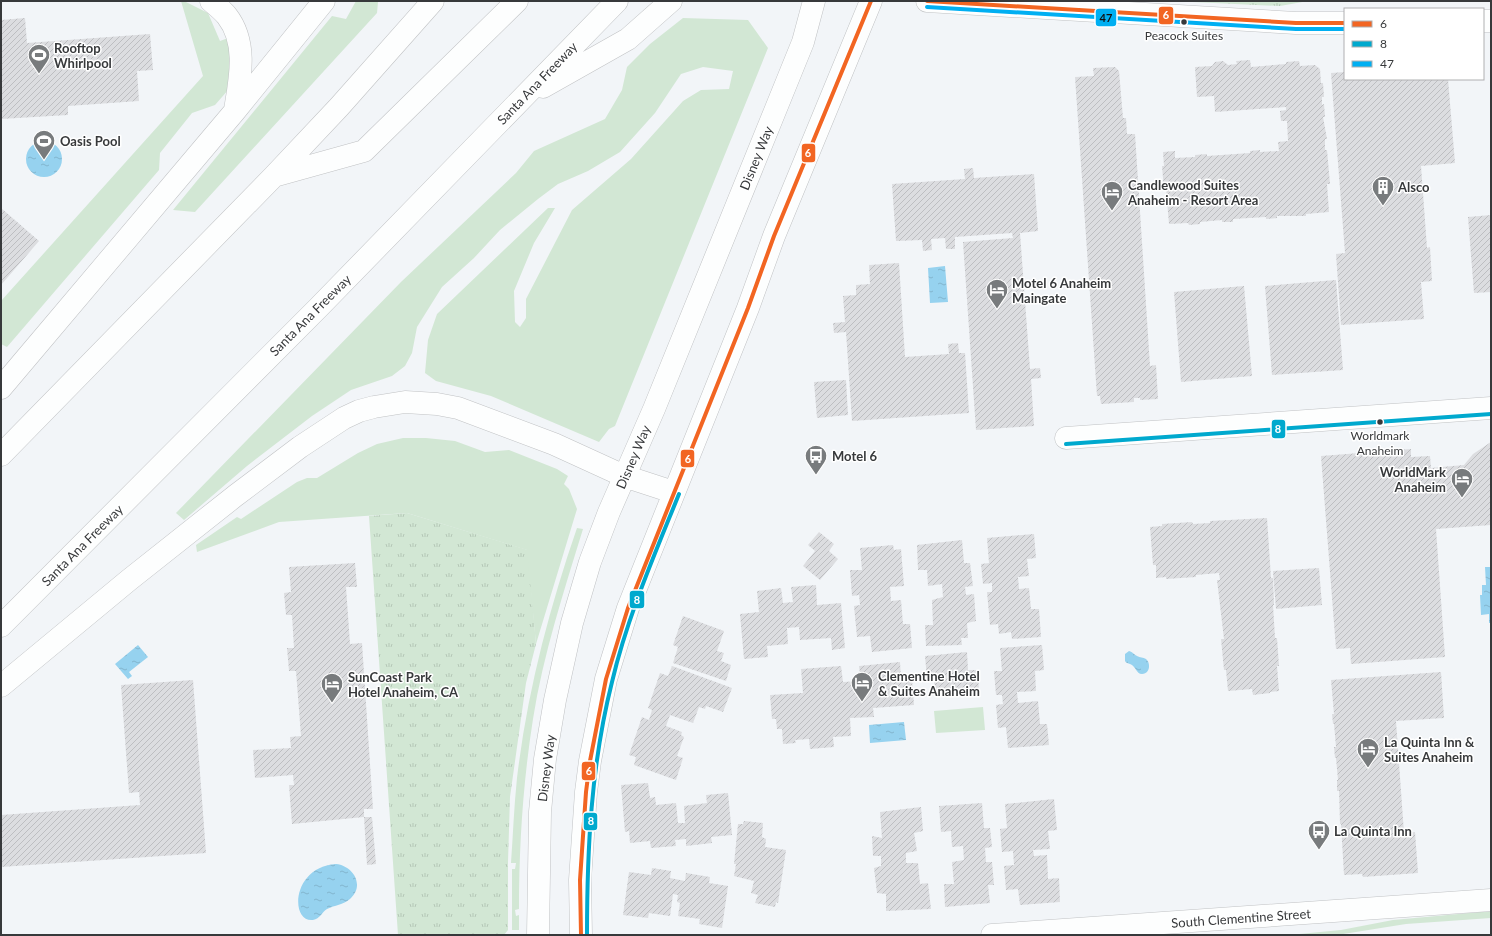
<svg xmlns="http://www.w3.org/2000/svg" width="1492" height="936" font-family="Lato,sans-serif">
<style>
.grass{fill:url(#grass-tufts)}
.garden{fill:#d2e7d4}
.water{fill:url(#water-ripples)}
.building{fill:url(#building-hatch)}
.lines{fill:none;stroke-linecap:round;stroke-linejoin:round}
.minor-casing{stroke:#c0c2c4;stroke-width:23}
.tertiary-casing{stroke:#c0c2c4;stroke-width:23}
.secondary-casing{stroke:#c0c2c4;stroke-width:23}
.motorway-casing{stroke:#c0c2c4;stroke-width:23}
.minor{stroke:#fdfefe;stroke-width:22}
.tertiary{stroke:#fdfefe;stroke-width:22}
.secondary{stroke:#fdfefe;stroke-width:22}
.motorway{stroke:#fdfefe;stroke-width:22}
.bus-1-casing{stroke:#fff;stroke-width:7}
.bus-2-casing{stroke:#fff;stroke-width:7}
.bus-3-casing{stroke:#fff;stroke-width:7}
.bus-1{stroke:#f26522;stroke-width:4}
.bus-2{stroke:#00a9ce;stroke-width:4}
.bus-3{stroke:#00aff2;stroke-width:4}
.bus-dot{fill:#37393b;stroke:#fff;stroke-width:1.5}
.labels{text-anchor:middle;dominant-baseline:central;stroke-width:3;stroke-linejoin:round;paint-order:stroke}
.bus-label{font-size:12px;fill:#37393b;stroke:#fff}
.poi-label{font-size:13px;font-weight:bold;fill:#37393b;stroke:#fff;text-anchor:start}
.street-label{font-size:13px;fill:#37393b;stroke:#fff}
.line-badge{stroke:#fff;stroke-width:1.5}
.badge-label{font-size:11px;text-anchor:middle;font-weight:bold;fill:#fff}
.pale-badge-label{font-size:11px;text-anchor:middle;font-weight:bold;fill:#111}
</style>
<defs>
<pattern id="grass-tufts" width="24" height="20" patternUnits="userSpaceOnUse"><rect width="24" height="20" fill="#d2e7d4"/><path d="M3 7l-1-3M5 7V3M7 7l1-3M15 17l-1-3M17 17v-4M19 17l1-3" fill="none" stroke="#b5c7b7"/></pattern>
<pattern id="water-ripples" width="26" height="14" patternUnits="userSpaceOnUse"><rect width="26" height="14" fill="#96d2ef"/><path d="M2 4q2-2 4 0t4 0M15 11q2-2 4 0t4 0" fill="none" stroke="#82b5ce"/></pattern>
<pattern id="building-hatch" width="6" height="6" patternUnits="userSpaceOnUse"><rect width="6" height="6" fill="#dcdde0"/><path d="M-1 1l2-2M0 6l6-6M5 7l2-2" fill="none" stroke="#bdbec1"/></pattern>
</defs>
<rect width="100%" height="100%" fill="#f2f5f8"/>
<path class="grass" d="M1171,1H1308L1280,6Z
M407,513L528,550L536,644L526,683L510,797L508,862V930L504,935H398L369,516Z"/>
<path class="garden" d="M181,1H184L208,13L220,41L231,37L229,89L215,105L192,113L160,153L159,170L7,347L1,344V301L203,76Z
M356,1L378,2L377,13L195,212L173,210L332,16L346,19Z
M683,18L748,20L768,48L615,426L609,429L599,442L491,396L436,381L425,373L428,340L437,314L548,208H555L534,243L514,291L515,322L520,327L526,318V299L572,210L631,159L683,101L701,90L729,89L733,71L703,67L681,74L655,113L620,152L588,171L558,184L538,199L500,230L474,258L442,287L417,327L412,353L405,366L392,376L351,390L312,416L247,466L184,520L176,513L401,282L516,173L534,151L605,119L622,90L627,67L650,44Z
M403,438H426L455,441L485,452L509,450L557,469L568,476L564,484L569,489L577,509L536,644L527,550L407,513L279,522L197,552L196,545L237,517L241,519L297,482L307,478H317L358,453L377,444Z
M577,528L583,529C564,591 543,655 533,719C523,782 519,846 519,909L515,910L516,916L519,915V930H512V869H515L516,863H511C513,835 514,806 517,778C527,693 549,609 577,528Z
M983,707L985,730L936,733L934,711Z
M1491,911V918L1406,924L1337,935H1289L1341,930L1393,920Z"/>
<path class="water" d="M26 159a18 18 0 1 1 36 0a18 18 0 1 1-36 0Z
M945,266L948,302L930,303L928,268Z
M1485,567H1491V623H1489V614L1481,615L1480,595H1482V585H1486Z
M138,645L148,657L129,672L132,676L128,679L115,664Z
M1129,651C1133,652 1133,654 1137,656C1140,658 1143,657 1146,659C1151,663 1150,674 1142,674C1136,674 1136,666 1130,664C1128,663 1126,663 1125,661V654Z
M904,722L906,740L870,743L869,725Z
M336,864C354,866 365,886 350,899C343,905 335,905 327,909C322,912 320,919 313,920C290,923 291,867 336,864Z"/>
<path class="building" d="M25,18L27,43L150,34L153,70L137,71L139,101L68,106V115L1,119V20Z
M1250,60L1251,67L1286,64V62L1299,61L1300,66L1315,65L1320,69L1321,83H1323L1324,97H1322V105L1324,104L1325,117H1323L1327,139H1325V150H1327L1330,184H1327L1329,212L1306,214V216H1277V218L1266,219V217L1233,219V222H1222V220L1200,222V224L1189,225L1188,223L1169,224L1166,189L1164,190L1162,166H1164L1163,152L1175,151V158L1195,157V155L1207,154V156L1250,153V151L1260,150V152L1279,151L1278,142L1288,141L1287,121H1281L1280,111L1286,110V107L1215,112L1214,96L1197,97L1195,67L1212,66L1215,62L1223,61L1228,65L1237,64L1236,61Z
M1115,67L1119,71L1123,118H1126L1127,134H1135L1150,366L1156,365L1158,399L1140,400V398H1134V402L1101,404L1100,396H1097L1075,77L1094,76L1093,68Z
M1345,72V79H1448L1455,163L1421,166L1427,248L1430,247L1432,281L1421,282L1424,319L1341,325L1336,254L1345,253L1331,73Z
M973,168L974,178L1034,174L1038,231L1020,233L1030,369L1040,368L1041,378L1031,379L1034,426L976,430L963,242L1013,238L1012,233L955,237V249H946L945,238L931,239L932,250L923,251L922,240L896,241L892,184L965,179L964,169Z
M1,208L39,241L1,285Z
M1491,215V292L1474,293L1468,217Z
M899,263L905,357L949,354L948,344L958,343L959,353H965L969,413L852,421L846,332L834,333L833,323L845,322L843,296L856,295V285L870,284L869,265Z
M1336,280L1343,370L1272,375L1265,286Z
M1244,286L1252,376L1181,382L1174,292Z
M846,380L848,415L817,418L814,382Z
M1491,442V525L1436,529L1445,657L1351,664L1350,648L1336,649L1321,456L1411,449V457L1430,456L1431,468L1464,465L1473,454Z
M1267,518L1271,578H1273L1274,605H1273L1275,638H1277L1279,666H1277L1279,691L1270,692V693L1253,695L1252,689L1228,691L1226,670H1224L1221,639H1224L1217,580H1220L1219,573L1196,575V577L1166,579V577L1156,578V565H1153L1150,527L1162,526V524L1192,522L1193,524L1210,523V521Z
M819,532L834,544L829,551L838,559L820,580L803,566L815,551L808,545Z
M1034,534L1036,558L1027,559L1029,576L1018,577L1019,589L1029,588L1031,609H1039L1041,637L1012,639L1011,632L999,634L998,624L990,625L987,592H992V583L983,584L981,564L989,563L987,538Z
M962,540L964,563H970L973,586L965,587L966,595L974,594L976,621L967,623L968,638H961L962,645L926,646L925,625H933L932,600L943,597L942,584L928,586L927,570H918L917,545Z
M893,545L894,550L901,549L904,586L890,587L891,601L901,600L903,624H910L912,648L872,652L870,636L857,637L854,606L860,605L859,595L852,596L850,570H862L860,548Z
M355,563L357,587H346L350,644L362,643L373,809H364V817L292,824L289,785H294L293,775L255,778L253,750L291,748L290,737L301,736L296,671H289L287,648H294L292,615H286L284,593L291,592L289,567Z
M1319,568L1322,605L1276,609L1273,571Z
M816,585L817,605L841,603L845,648L832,650L831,638L800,640L799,627L787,628L788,644L767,646L768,657L744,659L740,614L759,612L757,591L781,588L783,603L793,602L791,587Z
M683,616L724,631L717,651L724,653L721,661L731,665L726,681L673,663L678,647L673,645Z
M1042,645L1044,670L1035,671L1036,691L1017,692L1018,703L1038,701L1040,724H1047L1049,745L1008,748L1006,727L998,728L996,705L1003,704L1002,695H996L994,671H1002L1000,648Z
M967,652L968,670H978L979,694L935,697L934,678H927L925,656Z
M900,662L901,679H912L914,705L873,708L874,717L850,718L851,736L833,737L834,747L810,749L809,739L795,740L796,743L783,744L782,729H777L776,719H772L770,695L803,693L801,669L841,666L843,682L861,681L859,666Z
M672,666L732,688L723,712L706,706L705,709L699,707L693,723L670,715L666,726L682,732L681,735L684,737L677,756L683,758L676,780L634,765L636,757L629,755L642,717L649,720L652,710L648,708L660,673L668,676Z
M1441,672L1444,718L1396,721L1404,833L1415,832L1418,873L1363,877L1362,874L1344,875L1341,824H1340L1339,791H1337V780H1338L1336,758H1335L1334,747H1336L1334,724H1333L1332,714H1334L1331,680Z
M193,680L206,853L1,867V815L140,805L139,792L129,793L121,685Z
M648,783L650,798L655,797L656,805L676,803L678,823H685L684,806L707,803L706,795L728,793L732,835L711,837L712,843L686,846V839L675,840L676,846L651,848L650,841L630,843L629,831L625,832L621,785Z
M1054,799L1057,830L1048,831L1050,849L1033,850L1034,856L1047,855L1048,879L1059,878L1060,902L1020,905L1018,889L1006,890L1004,866L1014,865L1013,851L1002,852L1000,829L1007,828L1005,804Z
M982,803L984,828H990L992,847L985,848L986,862H992L994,885H988L990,903L945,907L944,884H954L952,862L964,860L963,846L952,847L951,831L941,832L939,806Z
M921,807L923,831L914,833L917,851L906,853V863H918L920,884L928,883L931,909L886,911V894L877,893L874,868L881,866V856H873L872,836L882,838L880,812Z
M364,817H372L376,864L367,865Z
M744,821L763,823L762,837L766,839L765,847L786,850L778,903L776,902L775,907L755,903L758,895L751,893L754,881L734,876L736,864H734L738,824H743Z
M652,868L671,871L670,878L685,881L686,873L710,877L709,883L728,886L722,928L699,924L700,919L678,916L680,903L677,902L678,895L673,894L670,916L649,913L648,918L623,915L629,872L651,875Z"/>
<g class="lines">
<g class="minor-casing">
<path id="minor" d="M1066,438L1491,408"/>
</g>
<g class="tertiary-casing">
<path id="tertiary" d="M992,935L1491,900"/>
</g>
<g class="secondary-casing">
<path id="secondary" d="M927,1L1296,23H1345
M1483,21H1491
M624,476L673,492
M538,935L540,812L545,759L555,700L572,623L590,562L609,512L654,409L803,42L814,1
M581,935L580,880L586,792L590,761L606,679L628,608L748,308L774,236L871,1"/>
</g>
<g class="motorway-casing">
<path id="motorway" d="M211,1C217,6 223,11 227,16C248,43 240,79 235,110
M543,87L628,39L671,1
M274,176L364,151L517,1
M1,388L235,111L324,1
M1,455L274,176L339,107L433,1
M1,626L319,307L617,1
M1,686L129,580L235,496L300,447L344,418L359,411L374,407L405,402L437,404L458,408L554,444L624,476"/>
</g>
<use href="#minor" class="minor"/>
<use href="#tertiary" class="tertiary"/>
<use href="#secondary" class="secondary"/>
<use href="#motorway" class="motorway"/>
<g class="bus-1-casing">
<path id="bus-1" d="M927,1L1296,23H1345
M581,935L580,880L586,792L590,761L606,679L628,608L748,308L774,236L871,1"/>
</g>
<g class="bus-2-casing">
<path id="bus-2" d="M1066,444L1491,414
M587,935C587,850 591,765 612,682C627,618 654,556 679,494"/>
</g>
<g class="bus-3-casing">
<path id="bus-3" d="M927,7L1296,29H1345"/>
</g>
<use href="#bus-1" class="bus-1"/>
<use href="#bus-2" class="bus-2"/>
<use href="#bus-3" class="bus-3"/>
</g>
<defs>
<g id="stadium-pin" transform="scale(1.15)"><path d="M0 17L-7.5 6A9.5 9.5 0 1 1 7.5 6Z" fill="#787b7d" stroke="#fff"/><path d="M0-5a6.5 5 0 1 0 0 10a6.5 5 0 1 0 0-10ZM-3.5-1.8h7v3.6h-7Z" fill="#fff"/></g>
<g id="building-pin" transform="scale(1.15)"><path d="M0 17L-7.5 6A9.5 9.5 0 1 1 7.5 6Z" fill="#787b7d" stroke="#fff"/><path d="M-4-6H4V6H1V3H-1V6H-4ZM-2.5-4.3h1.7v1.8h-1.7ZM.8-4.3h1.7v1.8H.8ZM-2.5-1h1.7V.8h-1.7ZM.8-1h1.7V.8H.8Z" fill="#fff"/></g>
<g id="hotel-pin" transform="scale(1.15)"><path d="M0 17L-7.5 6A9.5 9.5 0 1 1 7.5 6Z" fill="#787b7d" stroke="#fff"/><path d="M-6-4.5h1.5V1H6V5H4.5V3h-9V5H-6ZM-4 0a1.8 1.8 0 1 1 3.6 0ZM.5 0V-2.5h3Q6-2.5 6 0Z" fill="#fff"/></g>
<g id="bus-pin" transform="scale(1.15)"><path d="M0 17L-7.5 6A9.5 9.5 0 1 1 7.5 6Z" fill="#787b7d" stroke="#fff"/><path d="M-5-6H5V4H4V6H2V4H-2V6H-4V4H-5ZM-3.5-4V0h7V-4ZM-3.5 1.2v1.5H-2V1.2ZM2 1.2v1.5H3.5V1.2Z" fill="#fff"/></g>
</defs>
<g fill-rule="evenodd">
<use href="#stadium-pin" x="39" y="55"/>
<use href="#stadium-pin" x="44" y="141"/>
<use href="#building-pin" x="1383" y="187"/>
<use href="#hotel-pin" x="1112" y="192"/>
<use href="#hotel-pin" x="997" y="290"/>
<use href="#bus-pin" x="816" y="456"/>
<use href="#hotel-pin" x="1462" y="479"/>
<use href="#hotel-pin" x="862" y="683"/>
<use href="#hotel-pin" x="332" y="684"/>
<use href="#hotel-pin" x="1368" y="749"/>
<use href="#bus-pin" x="1319" y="831"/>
</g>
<g class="bus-dot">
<circle cx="1184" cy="22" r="3.5"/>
<circle cx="1380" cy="422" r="3.5"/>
</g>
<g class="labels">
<g class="bus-label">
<text x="1184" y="35">Peacock Suites</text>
<text x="1380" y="435">Worldmark<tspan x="1380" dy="15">Anaheim</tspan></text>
</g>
<g class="poi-label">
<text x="54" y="48">Rooftop<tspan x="54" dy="15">Whirlpool</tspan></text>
<text x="60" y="141">Oasis Pool</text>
<text x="1128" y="185">Candlewood Suites<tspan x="1128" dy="15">Anaheim - Resort Area</tspan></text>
<text x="1398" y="187">Alsco</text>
<text x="1012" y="283">Motel 6 Anaheim<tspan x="1012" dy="15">Maingate</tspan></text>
<text x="832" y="456">Motel 6</text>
<text x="1446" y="472" text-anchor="end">WorldMark<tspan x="1446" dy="15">Anaheim</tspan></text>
<text x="878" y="676">Clementine Hotel<tspan x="878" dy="15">&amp; Suites Anaheim</tspan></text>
<text x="348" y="677">SunCoast Park<tspan x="348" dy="15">Hotel Anaheim, CA</tspan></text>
<text x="1384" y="742">La Quinta Inn &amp;<tspan x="1384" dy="15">Suites Anaheim</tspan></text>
<text x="1334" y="831">La Quinta Inn</text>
</g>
<g class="street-label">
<text transform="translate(537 83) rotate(-46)">Santa Ana Freeway</text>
<text transform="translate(756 158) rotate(-68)">Disney Way</text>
<text transform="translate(310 315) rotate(-45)">Santa Ana Freeway</text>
<text transform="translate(633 457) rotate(-67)">Disney Way</text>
<text transform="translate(82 545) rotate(-45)">Santa Ana Freeway</text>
<text transform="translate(546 768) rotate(-83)">Disney Way</text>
<text transform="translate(1241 918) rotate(-4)">South Clementine Street</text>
</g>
</g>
<g class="line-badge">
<rect x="1158" y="6" width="16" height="19" rx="4" fill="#f26522"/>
<rect x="1095" y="8" width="22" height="19" rx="4" fill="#00aff2"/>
<rect x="801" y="143" width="15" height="20" rx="4" fill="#f26522"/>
<rect x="1271" y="419" width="15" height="20" rx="4" fill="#00a9ce"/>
<rect x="680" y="449" width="15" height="19" rx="4" fill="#f26522"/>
<rect x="629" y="590" width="16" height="19" rx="4" fill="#00a9ce"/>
<rect x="581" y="761" width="15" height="20" rx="4" fill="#f26522"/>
<rect x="583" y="812" width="15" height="19" rx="4" fill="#00a9ce"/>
</g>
<g class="badge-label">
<text x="1166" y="19">6</text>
<text x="808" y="157">6</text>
<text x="1278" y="433">8</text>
<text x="688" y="463">6</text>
<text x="637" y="604">8</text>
<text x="589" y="775">6</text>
<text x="591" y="825">8</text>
</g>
<g class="pale-badge-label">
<text x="1106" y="22">47</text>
</g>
<rect width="1492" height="936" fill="none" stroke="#37393b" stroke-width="4"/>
<rect x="1344" y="8" width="140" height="72" fill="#ffffff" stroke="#afb0b1"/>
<rect x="1352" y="21" width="20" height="6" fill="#f26522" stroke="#afb0b1"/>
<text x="1380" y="28" font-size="12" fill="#37393b">6</text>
<rect x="1352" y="41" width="20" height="6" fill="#00a9ce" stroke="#afb0b1"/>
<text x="1380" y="48" font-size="12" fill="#37393b">8</text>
<rect x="1352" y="61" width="20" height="6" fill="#00aff2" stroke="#afb0b1"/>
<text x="1380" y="68" font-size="12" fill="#37393b">47</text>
</svg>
